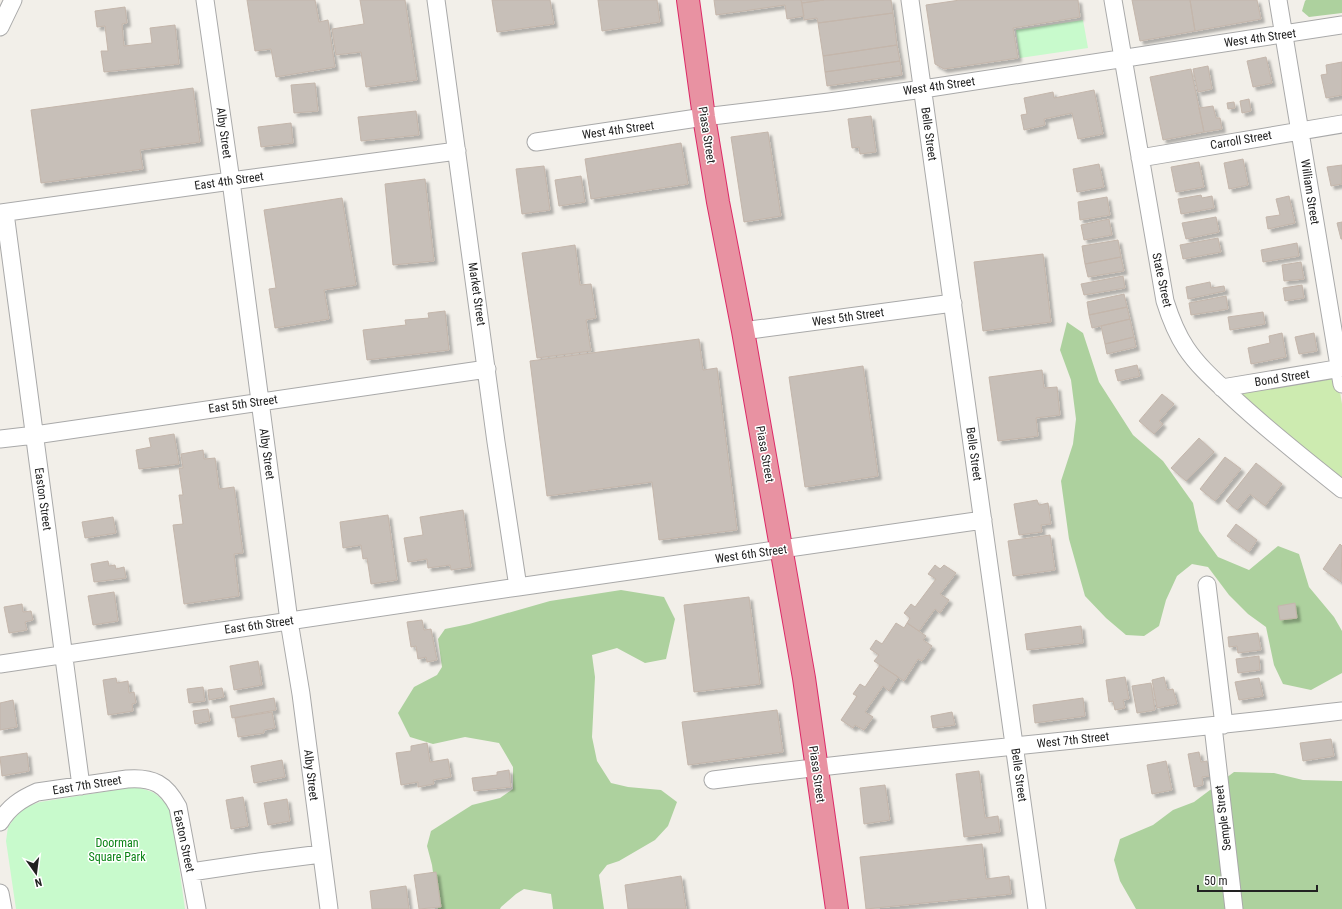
<svg xmlns="http://www.w3.org/2000/svg" width="1342" height="909" font-family="'Roboto Condensed',sans-serif">
<style>
.grass{fill:#cdebb0}
.forest{fill:#add19e}
.park{fill:#c8facc}
.building{fill:#c7bfb8;stroke:#c4b6ab;filter:url(#shadow)}
.lines{fill:none;stroke-linecap:round;stroke-linejoin:round}
.street-casing{stroke:#a9a9a9;stroke-width:19}
.highway-casing{stroke:#dc2a67;stroke-width:24}
.street{stroke:#fff;stroke-width:17}
.highway{stroke:#e892a2;stroke-width:22}
.labels{text-anchor:middle;dominant-baseline:central;stroke-width:3;stroke-linejoin:round;paint-order:stroke}
.street-label{font-size:12px;fill:#222;stroke:#fff}
.park-label{font-size:12px;fill:#0c8416;stroke:#fff}
</style>
<defs>
<filter id="shadow"><feDropShadow dx="3.5" dy="3.5" stdDeviation="1" flood-color="#0004"/></filter>
</defs>
<rect width="100%" height="100%" fill="#f2efe9"/>
<path class="grass" d="M1337,374L1342,404V483L1231,390Z"/>
<path class="forest" d="M1306,0H1342V13L1309,17L1302,11L1305,1Z
M1067,322L1083,333L1099,382L1133,435L1163,461L1193,503L1199,531L1218,557L1249,570L1278,546L1299,554L1309,587L1334,617L1342,631V673L1311,690L1283,684L1274,665L1266,627L1248,614L1229,595L1208,567L1192,564L1177,576L1166,600L1159,626L1144,636L1126,635L1106,618L1085,596L1069,539L1061,481L1073,444L1076,419L1071,380L1060,350Z
M621,590L664,597L675,619L666,659L645,663L617,648L592,655L595,677L592,737L597,761L611,783L628,787L661,790L677,802L668,826L655,840L619,861L607,865L599,875L604,909H553L551,894L524,889L516,894L501,907L500,909H438L432,865L427,846L431,831L472,805L500,798L513,789V767L499,743L465,737L433,744L410,737L398,713L414,687L437,675L442,667L438,639L445,629L469,624L550,601Z
M1234,772L1274,773L1303,780L1342,781V909H1136L1120,881L1114,860L1120,839L1153,825L1173,810L1194,802Z"/>
<path class="park" d="M1083,20L1088,48L1020,58L1016,30Z
M134,787C155,791 158,794 171,810L185,909H16L6,841L8,827L16,816L26,807L40,802Z"/>
<path class="building" d="M247,0H315L319,22L328,20L335,67L276,77L271,49L255,51Z
M360,0H405L417,80L366,87L361,52L336,55L332,29L364,24Z
M492,0H550L554,24L497,32Z
M598,0H657L660,22L602,31Z
M714,0H801L804,16L787,19L785,5L716,15Z
M801,0H824L802,3Z
M824,0H891L893,13L818,23L817,18L804,20L802,3Z
M960,0H1078L1080,17L1013,28L1018,58L944,69L935,64L926,5Z
M1132,0H1190L1195,31L1140,41Z
M1190,0H1257L1261,19L1195,31Z
M125,7L127,23L122,24L124,46L152,43L150,28L175,25L179,64L104,72L101,51H108L105,26L97,27L95,11Z
M893,13L897,45L823,56L818,23Z
M897,45L900,61L825,72L823,56Z
M1266,57L1272,83L1253,87L1247,61Z
M900,61L902,75L827,86L825,72Z
M1342,62V95L1326,98L1321,75L1327,74L1326,65Z
M1208,66L1212,89L1198,92L1193,69Z
M1191,69L1204,132L1163,140L1150,77Z
M315,83L318,111L294,113L291,85Z
M193,88L200,142L140,150L143,169L41,183L31,110Z
M1094,90L1103,134L1078,139L1072,113L1044,119L1045,125L1024,130L1021,115L1027,114L1024,98L1053,92L1054,98Z
M1249,99L1251,111L1242,113L1240,101Z
M1234,102L1235,108L1228,109L1227,103Z
M1213,106L1216,118H1220L1222,129L1204,132L1199,108Z
M416,111L419,135L361,141L358,117Z
M871,116L876,152L860,154L859,147L852,148L848,119Z
M291,123L293,143L261,147L258,127Z
M768,132L781,216L744,222L731,137Z
M681,143L688,184L591,199L585,159Z
M1243,159L1248,185L1229,189L1224,163Z
M1199,162L1204,187L1176,192L1171,167Z
M1099,164L1104,187L1077,192L1073,169Z
M1342,165V184L1331,186L1327,167Z
M544,166L550,210L522,214L516,169Z
M581,176L585,202L559,206L555,180Z
M425,179L434,261L393,265L385,184Z
M1201,195L1202,198L1212,196L1214,208L1181,214L1178,199Z
M1289,196L1295,223L1268,229L1266,217L1280,215L1276,199Z
M1107,197L1110,215L1080,220L1078,202Z
M342,198L356,285L324,290L329,319L275,328L269,289L276,288L264,210Z
M1216,217L1219,232L1186,239L1182,223Z
M1109,219L1112,235L1084,240L1081,225Z
M1342,222V239H1341L1337,223Z
M1218,238L1221,252L1183,259L1180,245Z
M1118,240L1121,257L1085,264L1082,246Z
M1297,243L1299,256L1263,262L1261,250Z
M575,245L580,285L591,284L596,318L586,320L591,351L537,358L522,253Z
M1043,254L1051,322L983,331L974,262Z
M1121,257L1124,271L1088,277L1085,264Z
M1301,262L1304,279L1284,281L1282,265Z
M1123,276L1125,288L1084,295L1081,284Z
M1210,282L1211,288L1224,286L1225,291L1188,299L1186,287Z
M1302,285L1304,298L1285,301L1283,288Z
M1124,294L1127,307L1089,315L1087,302Z
M1226,296L1228,309L1191,315L1189,303Z
M1127,307L1130,319L1092,328L1089,315Z
M445,311L449,350L367,360L363,330L406,325L405,320L429,318L428,313Z
M1263,312L1265,324L1230,330L1228,317Z
M1130,319L1134,337L1105,344L1101,326Z
M1282,333L1286,357L1251,364L1248,348L1270,343L1269,336Z
M1314,333L1317,351L1299,354L1295,337Z
M1134,337L1136,347L1107,354L1105,344Z
M699,339L703,370L717,368L737,530L659,540L652,482L547,496L530,361Z
M1137,365L1140,376L1118,381L1115,370Z
M863,366L878,476L805,487L789,377Z
M1042,370L1044,388L1057,387L1060,415L1036,418L1038,436L998,441L989,377Z
M1162,394L1174,404L1159,421L1163,424L1154,434L1139,421Z
M174,434L179,464L139,469L136,450L151,447L149,438Z
M1199,438L1214,452L1186,481L1171,468Z
M203,450L204,459L215,458L219,489L234,487L243,553L234,554L239,596L184,604L173,525L183,524L179,495H183L179,468H183L181,454Z
M1225,457L1241,469L1215,501L1200,489Z
M1256,463L1282,484L1265,506L1250,494L1237,510L1226,501Z
M1037,500L1039,505L1048,503L1051,524L1041,525L1042,532L1019,535L1014,504Z
M463,510L471,567L451,570L450,565L428,568L427,559L408,562L404,538L423,535L420,517Z
M388,515L397,580L371,584L367,558L363,559L361,545L343,548L340,522Z
M113,517L116,533L85,538L82,522Z
M1236,524L1257,540L1249,552L1227,536Z
M1050,535L1055,570L1013,576L1008,541Z
M1340,544L1342,546L1341,582L1323,569Z
M108,561L109,566L115,565L116,569L124,567L126,578L94,582L91,564Z
M935,565L940,569L944,565L956,573L940,594L949,600L940,613L935,609L919,631L907,623L910,618L904,613L911,604L915,607L936,579L928,574Z
M114,592L118,621L93,625L88,596Z
M749,597L760,684L694,692L684,605Z
M1295,603L1297,618L1280,620L1278,606Z
M22,604L23,612L31,611L33,620L25,622L27,630L9,633L4,607Z
M422,620L424,630L431,629L437,660L427,662L426,657L418,659L416,646L411,647L407,622Z
M896,623L904,628L907,623L926,636L923,640L932,646L922,661L918,659L904,681L874,661L879,655L870,649L876,640L882,644Z
M1081,626L1083,643L1027,650L1025,634Z
M1258,633L1261,650L1238,653L1237,646L1229,647L1228,637Z
M1259,656L1260,670L1238,673L1236,659Z
M258,661L262,685L234,690L230,666Z
M880,665L898,677L889,691L883,686L865,712L873,717L864,730L855,725L853,728L841,720L857,696L853,694L860,684L865,687Z
M1125,677L1129,699L1123,700L1125,708L1115,710L1113,701L1109,702L1106,680Z
M1164,677L1167,690L1173,689L1177,704L1157,708L1152,680Z
M116,678L117,683L128,681L129,693L134,692L136,703L132,704L133,711L108,715L103,680Z
M1259,678L1263,696L1239,700L1235,682Z
M1151,683L1155,710L1137,713L1132,686Z
M203,687L205,701L189,703L187,689Z
M222,688L224,697L209,700L208,690Z
M274,698L276,710L232,718L230,706Z
M1083,698L1085,716L1035,723L1033,705Z
M13,700L17,727L0,730V703Z
M208,709L210,721L195,724L193,711Z
M777,710L783,752L688,765L682,722Z
M272,712L275,728L264,730V733L238,737L235,718Z
M952,712L955,725L933,728L931,716Z
M1331,739L1334,756L1303,761L1300,743Z
M427,743L430,762L448,759L451,777L433,780L434,784L418,787V782L401,785L396,753L411,751V746Z
M1199,752L1201,762L1207,761L1210,776L1202,777L1203,785L1194,787L1188,754Z
M27,753L29,771L2,776L0,757Z
M282,760L285,777L254,783L251,766Z
M1166,761L1172,790L1152,794L1147,765Z
M509,770L511,787L474,791L472,778L497,775V772Z
M979,771L985,818L998,816L1000,832L964,837L956,774Z
M885,785L890,820L864,824L860,788Z
M243,797L248,826L231,829L226,800Z
M287,799L290,821L268,825L264,803Z
M982,844L986,879L1009,876L1011,894L866,909L860,857Z
M436,872L441,907L419,909L414,875Z
M681,876L686,909H628L625,885Z
M406,886L409,909H372L370,891Z"/>
<g class="lines">
<g class="street-casing">
<path id="street" d="M205,0L231,181L289,621L301,694L329,909
M436,0L496,442L518,587
M910,0L1037,909
M1113,0L1165,301C1170,317 1176,333 1186,348C1198,366 1214,380 1230,395C1265,428 1304,459 1342,489
M1278,0L1342,384
M0,27L13,0
M536,142L704,117L829,102L923,89L1342,25
M1140,158L1342,124
M0,213L231,181L457,151
M5,213L81,786
M743,331L953,303
M1222,388L1342,368
M0,439L35,435L487,369
M1207,585L1224,725
M0,664L518,587L983,520
M1213,726L1234,909
M713,780C922,753 1132,736 1342,711
M0,822C9,807 21,799 37,792L127,779C153,777 166,784 178,807L197,909
M191,872L259,862L321,854
M0,893L3,909"/>
</g>
<g class="highway-casing">
<path id="highway" d="M688,0L704,117L718,202L743,331L804,678L837,909"/>
</g>
<use href="#street" class="street"/>
<use href="#highway" class="highway"/>
</g>
<g class="labels">
<g class="street-label">
<text transform="translate(1260 38) rotate(-8)">West 4th Street</text>
<text transform="translate(939 86) rotate(-8)">West 4th Street</text>
<text transform="translate(618 130) rotate(-8)">West 4th Street</text>
<text transform="translate(224 133) rotate(82)">Alby Street</text>
<text transform="translate(929 134) rotate(82)">Belle Street</text>
<text transform="translate(707 135) rotate(81)">Piasa Street</text>
<text transform="translate(1241 140) rotate(-10)">Carroll Street</text>
<text transform="translate(229 181) rotate(-8)">East 4th Street</text>
<text transform="translate(1310 192) rotate(81)">William Street</text>
<text transform="translate(1162 280) rotate(78)">State Street</text>
<text transform="translate(477 294) rotate(82)">Market Street</text>
<text transform="translate(848 317) rotate(-8)">West 5th Street</text>
<text transform="translate(1282 378) rotate(-9)">Bond Street</text>
<text transform="translate(243 404) rotate(-8)">East 5th Street</text>
<text transform="translate(267 454) rotate(82)">Alby Street</text>
<text transform="translate(765 454) rotate(80)">Piasa Street</text>
<text transform="translate(974 454) rotate(82)">Belle Street</text>
<text transform="translate(43 499) rotate(82)">Easton Street</text>
<text transform="translate(751 554) rotate(-8)">West 6th Street</text>
<text transform="translate(259 625) rotate(-8)">East 6th Street</text>
<text transform="translate(1073 740) rotate(-6)">West 7th Street</text>
<text transform="translate(817 774) rotate(82)">Piasa Street</text>
<text transform="translate(311 775) rotate(83)">Alby Street</text>
<text transform="translate(1019 775) rotate(82)">Belle Street</text>
<text transform="translate(87 785) rotate(-9)">East 7th Street</text>
<text transform="translate(1223 818) rotate(-97)">Semple Street</text>
<text transform="translate(184 841) rotate(78)">Easton Street</text>
</g>
<g class="park-label">
<text x="117" y="843">Doorman<tspan x="117" dy="14">Square Park</tspan></text>
</g>
</g>
<g transform="translate(36 873) rotate(166)" stroke="#ffffff" stroke-width="3" paint-order="stroke">
<path d="M0-3L7 15L0 10L-7 15Z" fill="#222222"/>
<text y="-6" font-size="11" font-weight="bold" text-anchor="middle" fill="#222222">N</text>
</g>
<path d="M1198 885v6h119v-6" fill="none" stroke="#222222" stroke-width="2"/>
<text x="1204" y="885" font-size="12" fill="#222222" stroke="#ffffff" stroke-width="3" paint-order="stroke">50 m</text>
</svg>
